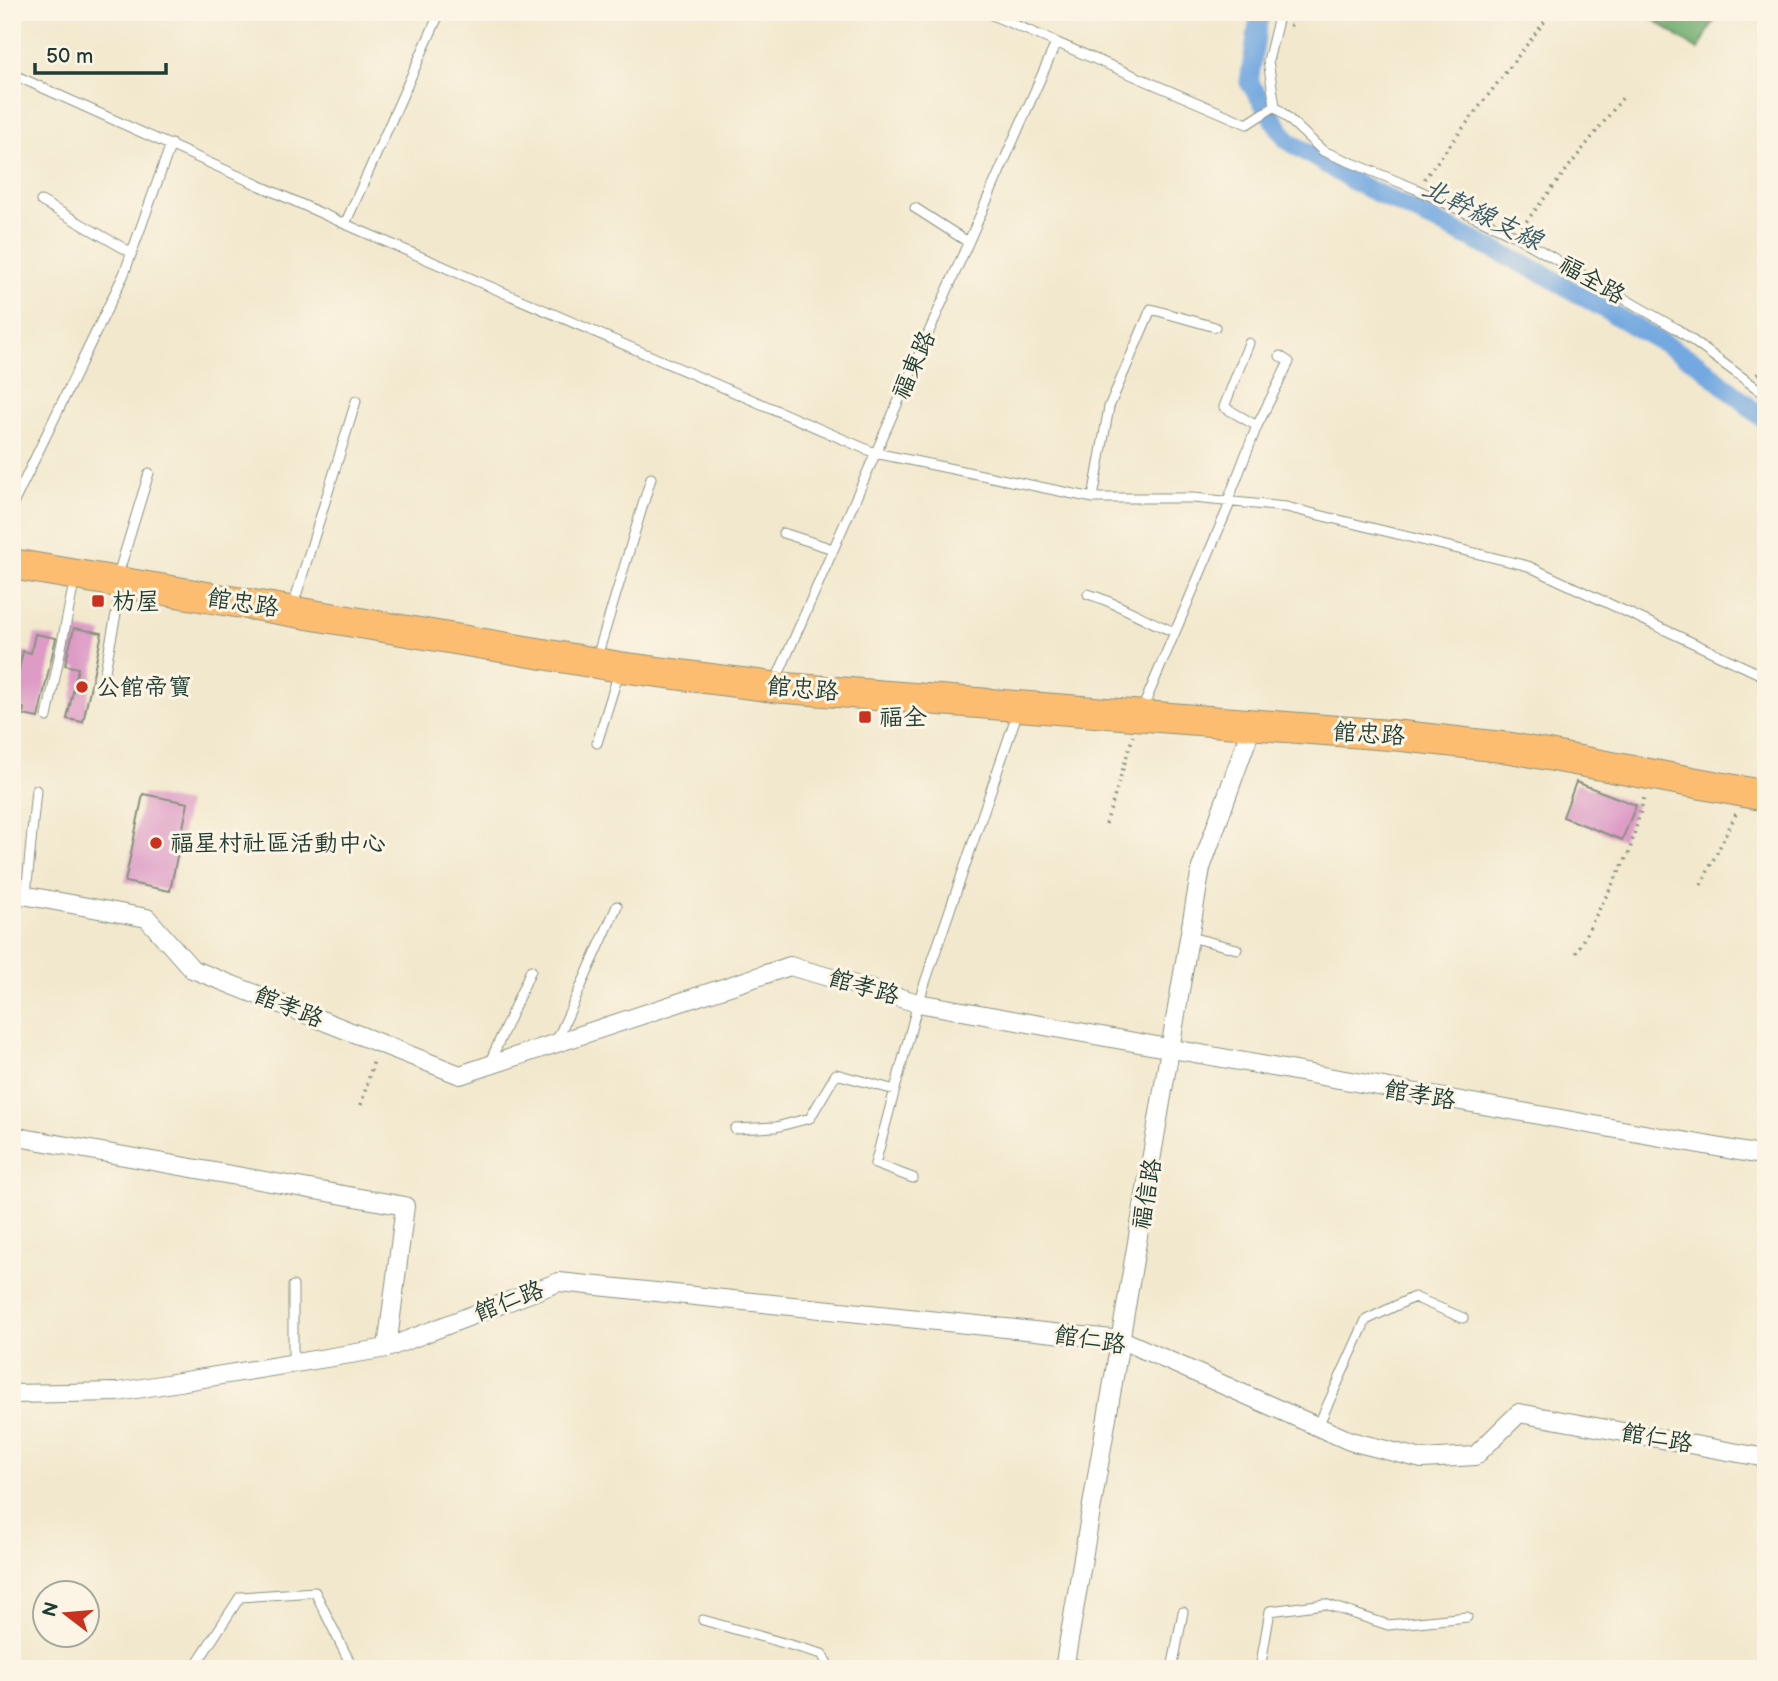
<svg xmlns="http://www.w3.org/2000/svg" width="1778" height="1681" font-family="'Balsamiq Sans','LXGW WenKai TC',sans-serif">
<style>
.forest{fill:#6eac6e;stroke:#467451;stroke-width:2}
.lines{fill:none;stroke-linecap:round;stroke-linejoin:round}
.canal{stroke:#73a8e0;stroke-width:19}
.building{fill:#dd9bc6}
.service-casing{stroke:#889280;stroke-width:11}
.minor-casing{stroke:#889280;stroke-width:20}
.primary-casing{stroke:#889280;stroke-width:32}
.path{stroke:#889280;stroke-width:3.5;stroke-dasharray:2 5;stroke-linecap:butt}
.service{stroke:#fff;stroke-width:9}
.minor{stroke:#fff;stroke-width:18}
.primary{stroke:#fcbd6f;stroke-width:30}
.poi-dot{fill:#c8321e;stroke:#fcf5e5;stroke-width:2.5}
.labels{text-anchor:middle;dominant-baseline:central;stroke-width:6;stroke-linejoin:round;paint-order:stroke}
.street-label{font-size:24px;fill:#1f3d34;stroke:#fcf5e5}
.poi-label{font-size:24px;fill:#1f3d34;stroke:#fcf5e5;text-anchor:start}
.water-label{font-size:26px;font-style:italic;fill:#385d68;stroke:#fcf5e5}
</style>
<rect width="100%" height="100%" fill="#fcf5e5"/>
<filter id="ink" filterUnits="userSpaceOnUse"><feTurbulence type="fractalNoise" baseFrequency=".0143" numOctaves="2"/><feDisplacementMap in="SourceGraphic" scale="14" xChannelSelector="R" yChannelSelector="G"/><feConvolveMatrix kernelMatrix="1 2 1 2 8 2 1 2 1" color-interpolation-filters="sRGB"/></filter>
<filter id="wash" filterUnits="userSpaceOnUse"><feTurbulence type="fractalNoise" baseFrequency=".00686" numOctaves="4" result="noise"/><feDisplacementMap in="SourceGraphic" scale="28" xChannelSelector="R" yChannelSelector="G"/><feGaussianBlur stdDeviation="1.57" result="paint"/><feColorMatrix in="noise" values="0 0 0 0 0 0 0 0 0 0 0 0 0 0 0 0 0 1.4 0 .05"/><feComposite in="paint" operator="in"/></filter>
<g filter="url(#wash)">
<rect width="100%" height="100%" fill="#f2e8cd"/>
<path class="forest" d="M1642,12H1719L1698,50Z"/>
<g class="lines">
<path class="canal" d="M1260,12L1249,82L1287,140L1354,182L1544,274L1699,364L1766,421"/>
</g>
<g id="blocks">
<path class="building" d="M74,628L102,633L83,722L67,719L78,668L65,665Z
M35,634L56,638L38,718L23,715L24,708L18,707L20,698L13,696L23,651L31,653Z
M1576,782L1636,805L1622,840L1563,817Z
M143,794L188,803L170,891L125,882Z"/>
</g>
</g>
<g filter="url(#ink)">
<use href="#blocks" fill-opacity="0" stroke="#889280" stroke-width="2"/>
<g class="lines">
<g class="service-casing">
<path id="service" d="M985,12L1247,124L1275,106
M1280,12L1268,61L1275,106L1323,151L1416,189L1515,236L1677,329L1766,395
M12,74L345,224L875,453L1093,498H1193L1286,507L1528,566L1766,677
M41,201L132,253
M915,208L968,242
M345,224L440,12
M1249,343L1224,407L1257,426
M1093,498L1109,407L1151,309L1215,327
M1227,503L1257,426L1289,362L1280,356
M12,506L124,274L171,144
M783,533L833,549
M117,578L149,473
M1088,594C1119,603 1145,621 1175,632
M293,606L356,401
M597,657L651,478
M104,676L121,588
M775,682L1056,43
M1141,712L1230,503
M47,717L75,578
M597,743L619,672
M26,895L36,790
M1190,937L1237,949
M556,1042L617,906
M489,1064L531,970
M735,1129L776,1127L810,1118L836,1074L895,1090
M913,1178L875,1164L918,1003L1018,711
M293,1286V1363
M1318,1426L1366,1320L1414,1297L1463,1318
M703,1620L822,1654L830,1669
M1065,1662L1100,1669
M193,1669L240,1597L315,1592L353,1669
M1172,1669L1183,1612
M1260,1669L1270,1611L1325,1604L1388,1625L1467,1617"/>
</g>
<g class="minor-casing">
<path id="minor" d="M12,893L147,918L192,969L460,1075L790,966L918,1003L1766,1156
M12,1136L405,1206L387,1348
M12,1394L118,1392L387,1348L559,1282L1122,1340L1350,1441L1422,1459L1475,1456L1519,1413L1766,1458
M1064,1669L1201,868L1252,726"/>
</g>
<g class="primary-casing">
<path id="primary" d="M12,564L620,667L773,687L1402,736L1511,748L1766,796"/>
</g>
<path class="path" d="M1290,26L1302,12
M1424,179L1545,21L1546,12
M1522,227L1624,96
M1757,375L1766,364
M1106,824L1133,736
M1701,885L1736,814
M1576,953L1629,853L1645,795
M361,1105L374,1060"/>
<use href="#service" class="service"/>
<use href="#minor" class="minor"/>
<use href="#primary" class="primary"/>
</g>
</g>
<g class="poi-dot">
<rect x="91" y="594" width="14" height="14" rx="3.5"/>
<circle cx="82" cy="687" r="7"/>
<rect x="858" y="710" width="14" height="14" rx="3.5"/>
<circle cx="156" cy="843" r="7"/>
</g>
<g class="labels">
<g class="street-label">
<text transform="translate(1592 280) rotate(30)">福全路</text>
<text transform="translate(914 365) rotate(-66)">福東路</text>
<text transform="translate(243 603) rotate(9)">館忠路</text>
<text transform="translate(803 689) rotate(5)">館忠路</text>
<text transform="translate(1369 734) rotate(4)">館忠路</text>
<text transform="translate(864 987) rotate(16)">館孝路</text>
<text transform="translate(289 1007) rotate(22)">館孝路</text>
<text transform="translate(1420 1095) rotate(10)">館孝路</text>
<text transform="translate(1147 1194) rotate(-80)">福信路</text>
<text transform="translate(509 1301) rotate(-21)">館仁路</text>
<text transform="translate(1090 1340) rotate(9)">館仁路</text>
<text transform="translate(1657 1438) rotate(10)">館仁路</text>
</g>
<g class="poi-label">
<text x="112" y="601">枋屋</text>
<text x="96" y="687">公館帝寶</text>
<text x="879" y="717">福全</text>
<text x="170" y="843">福星村社區活動中心</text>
</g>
<g class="water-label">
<text transform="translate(1482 215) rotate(26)">北幹線支線</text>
</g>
</g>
<rect width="1778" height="1681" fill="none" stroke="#fcf5e5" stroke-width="42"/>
<g transform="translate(66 1614) rotate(286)"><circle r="33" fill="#fcf5e5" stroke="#a4ab9e" stroke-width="2"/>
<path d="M0-5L12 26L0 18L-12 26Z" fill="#c8321e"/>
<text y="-10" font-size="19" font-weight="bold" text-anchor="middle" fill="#1f3d34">N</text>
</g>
<path d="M35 63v10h131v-10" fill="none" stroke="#1f3d34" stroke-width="3.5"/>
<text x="46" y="63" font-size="21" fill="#1f3d34" stroke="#fcf5e5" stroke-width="5" paint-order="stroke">50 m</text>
</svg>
